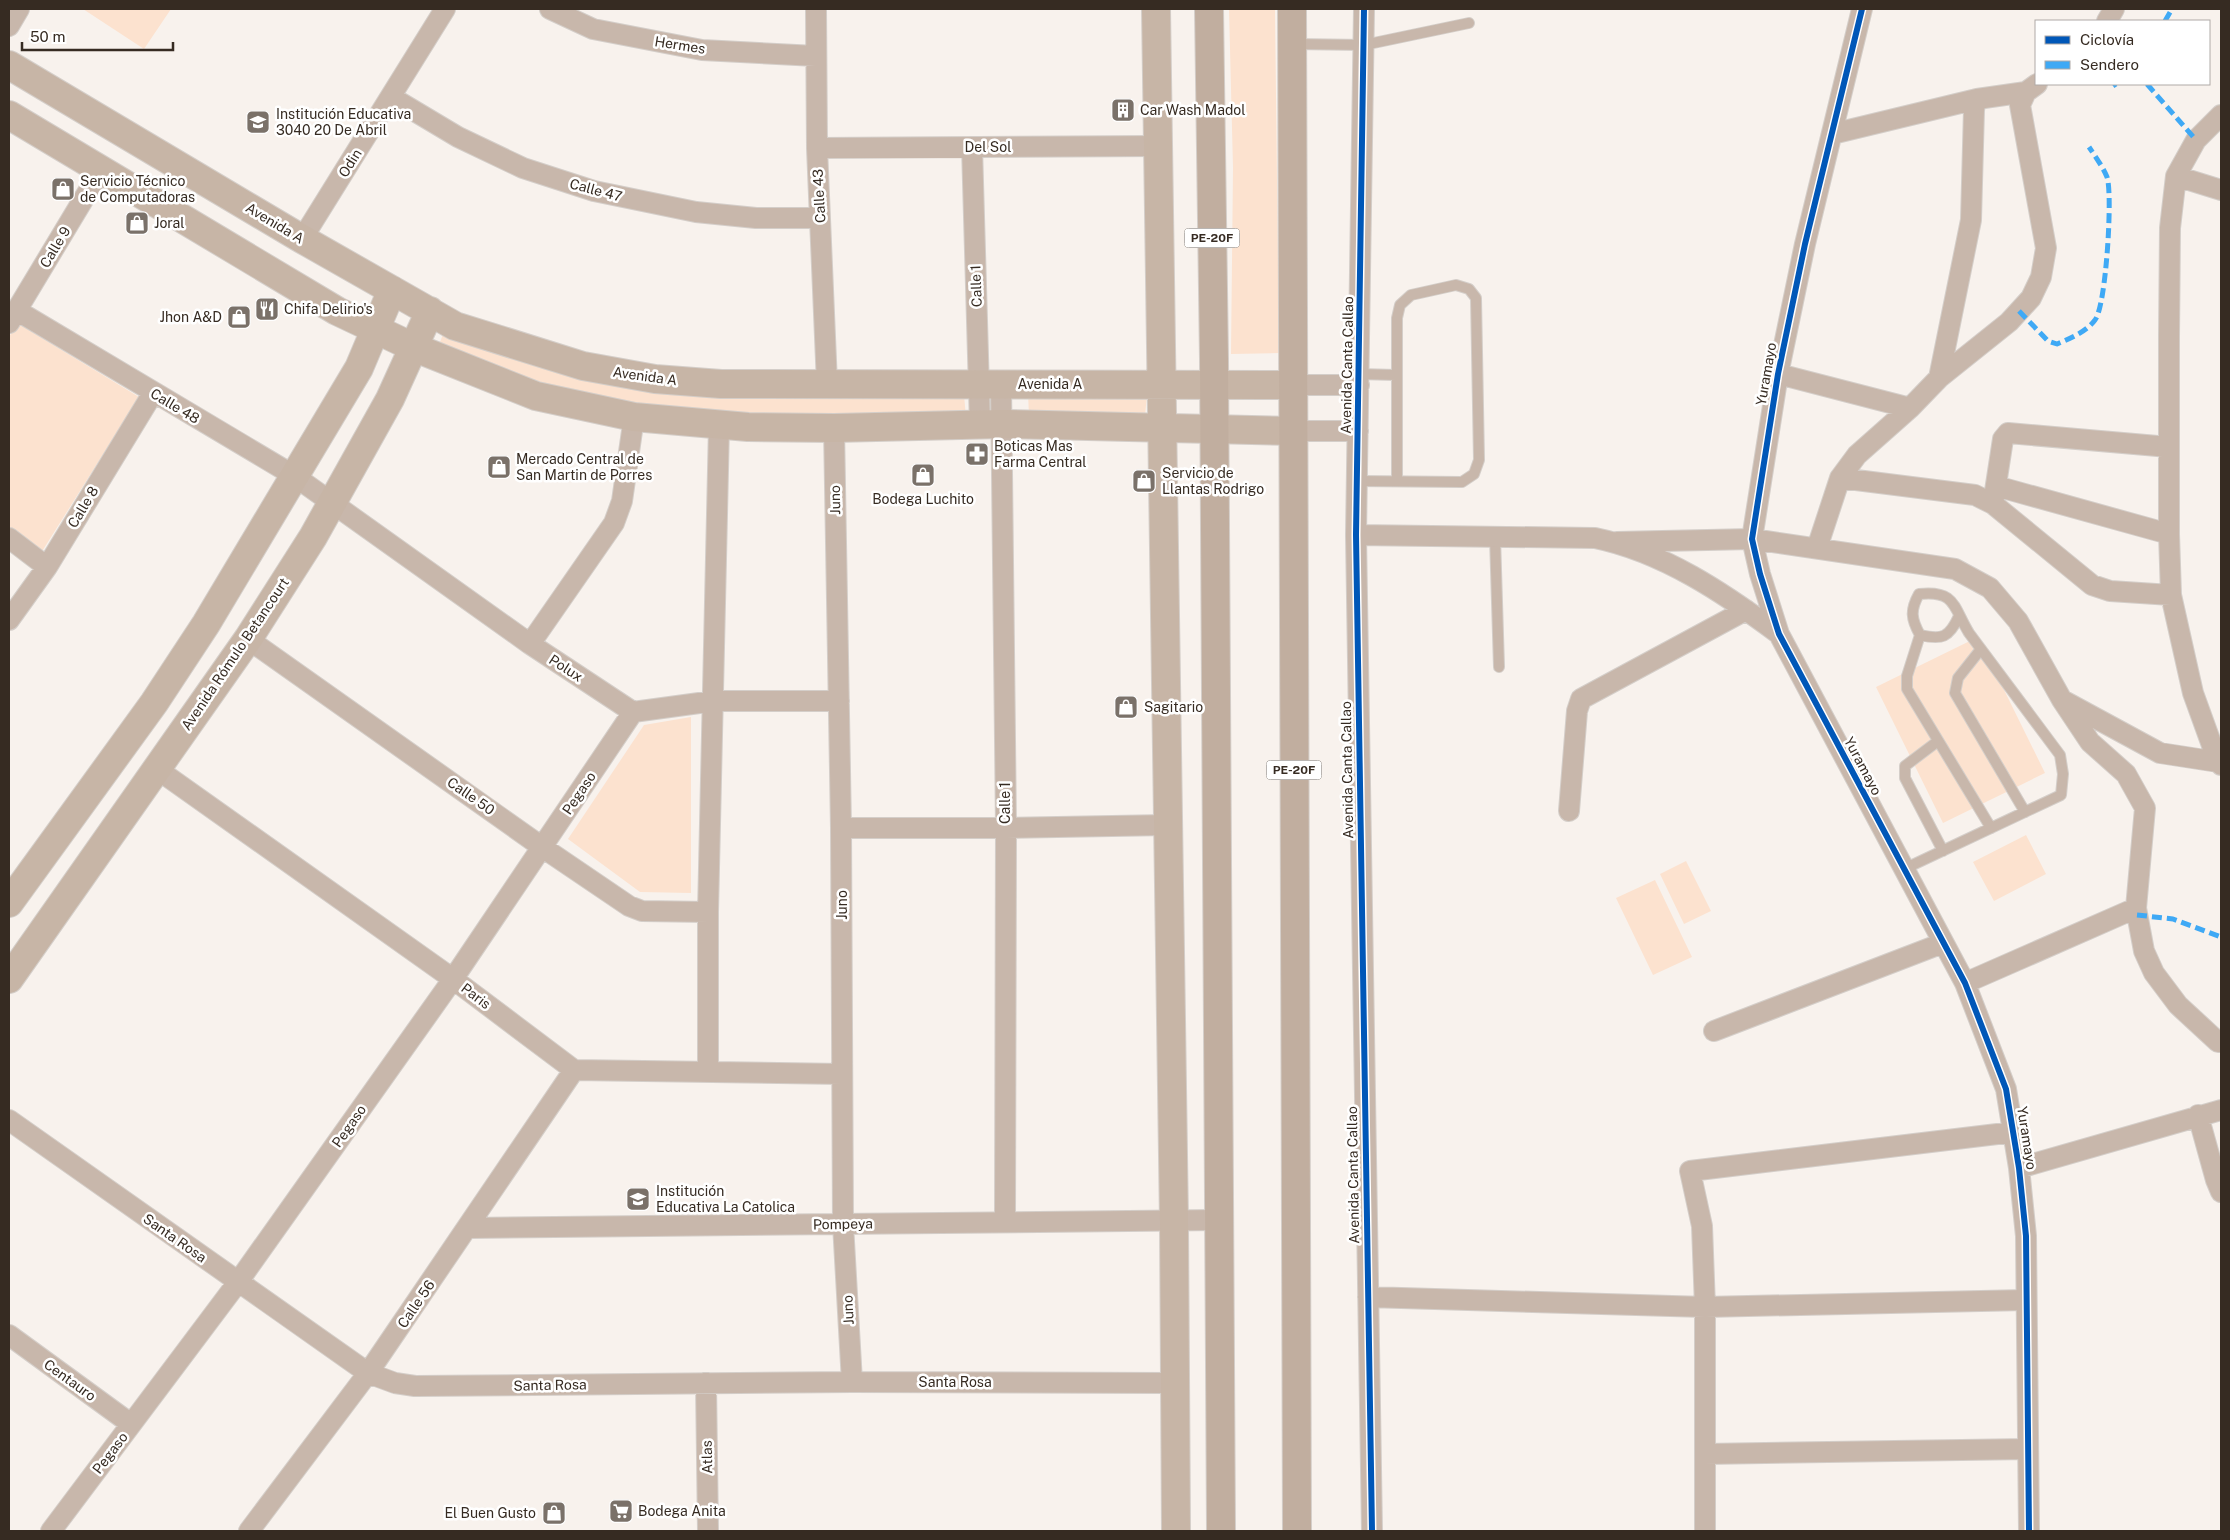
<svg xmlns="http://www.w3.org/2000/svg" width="2230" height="1540" font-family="'Public Sans',sans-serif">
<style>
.green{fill:#fce2cf}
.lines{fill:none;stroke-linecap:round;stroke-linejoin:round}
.lane-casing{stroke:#d4cec9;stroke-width:12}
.street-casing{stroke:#d4cec9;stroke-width:22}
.secondary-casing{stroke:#d4cec9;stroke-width:30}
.primary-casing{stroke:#d4cec9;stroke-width:30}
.lane{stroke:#c8b7ab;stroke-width:10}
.street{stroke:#c8b7ab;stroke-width:20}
.secondary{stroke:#c7b5a6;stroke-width:28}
.primary{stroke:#c1ae9f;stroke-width:28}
.quiet{stroke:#3fa9f5;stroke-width:5;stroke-dasharray:10 5;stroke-linecap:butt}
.cycleway-casing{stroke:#fff;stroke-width:9}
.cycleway{stroke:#0057b8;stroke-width:6}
.labels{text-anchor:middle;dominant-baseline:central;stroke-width:5;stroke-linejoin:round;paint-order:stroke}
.shield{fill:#fff;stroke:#726b64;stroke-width:1}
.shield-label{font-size:12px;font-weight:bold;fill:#362b22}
.street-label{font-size:14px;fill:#362b22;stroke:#fff}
.poi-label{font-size:14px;fill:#362b22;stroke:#fff;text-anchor:start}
</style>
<rect width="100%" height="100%" fill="#f8f2ed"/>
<path class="green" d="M83,9H171L144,49Z
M1229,9H1275L1279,353L1231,354L1233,168Z
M17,323L139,397L41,553L9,530V337Z
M445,329L666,392L964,395L966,417L726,419L594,398L437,350Z
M1028,393L1147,394L1145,416H1029Z
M1978,637L2045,773L1943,823L1876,687Z
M691,717V893L640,892L568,839L644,725Z
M2026,835L2046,874L1994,901L1973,862Z
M1686,861L1711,911L1684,924L1660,874Z
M1655,880L1692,957L1653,975L1616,898Z"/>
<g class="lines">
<g class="lane-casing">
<path id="lane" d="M1293,44L1364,45L1469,23
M1359,374L1396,375
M1357,481L1462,482L1474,474L1479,460L1476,298L1469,289L1456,285L1411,295L1400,305L1397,318V481
M1495,537L1499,667
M1920,635L1907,676V689L1991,828
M1981,649L1958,678L1955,693L2025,812
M1938,741L1905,766V778L1943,851
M1904,869L2061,795L2063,774L2060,755L1969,633C1953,607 1956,590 1919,594C1910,610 1911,619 1920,635C1942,640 1949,638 1959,616"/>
</g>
<g class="street-casing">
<path id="street" d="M550,9L593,29L702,50L816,56
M816,9L817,148L827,384
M1364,9L1356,535L1372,1531
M1862,9L1805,244L1778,374L1752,539L1760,574L1779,634L1965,983L2006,1089L2019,1168L2026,1236L2029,1531
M2107,21L2114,9
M9,26L19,9
M391,97L458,137L523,168L594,191L696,212L756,218H820
M1832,134L1977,99
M972,147L980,425
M817,148L1159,146
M2176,176L2221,190
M302,239L445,9
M16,310L293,475L530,644L633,712L714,701H839
M9,323L101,170
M1778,374L1910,408
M1939,378L1971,220L1974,109L1977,99L2026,92
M1001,384L1006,828L1005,1222
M1293,385H1359
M834,428L841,828L843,1224L852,1382
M1293,431H1358
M1840,478L1975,495L1993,504L2092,585L2110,591L2171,595
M1996,486L2169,534
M1993,504L2003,439L2008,433L2169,447
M1356,535L1595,538C1663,552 1724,593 1779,634
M9,538L47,567
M1617,542L1752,539L1955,569L1990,588L2018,621L2062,700L2090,742L2126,774L2145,808L2136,908L2144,951L2154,973L2178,1005L2218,1042H2221
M1817,548L1840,478L1857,455L1910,408L1939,378L2009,322L2031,298L2041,277L2046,248L2020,105L2026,92L2037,84
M9,620L47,567L153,393
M248,639L542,847L629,906L642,911L708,912
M530,644L614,523L622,501L634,417
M2064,701L2160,753L2218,762L2221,765
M2218,762L2193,693L2171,595L2169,534V337L2170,228L2176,176L2196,140L2221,115
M157,769L453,979L574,1070L842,1074
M1569,811L1577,711L1581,699L1746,610
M841,828H1006L1167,825
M1965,983L2136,908
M1714,1031L1943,943
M708,1071V912L719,426
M2198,1115L2216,1180L2221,1192
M9,1120L368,1373L395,1383L415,1386L852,1382L1173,1383
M2019,1168L2221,1110
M468,1228L1218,1220
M1368,1297L1705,1307L2026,1300
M9,1335L131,1424
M706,1383L708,1531
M1705,1454L2028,1449
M51,1531L238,1282L453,979L633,712
M249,1531L368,1373L574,1070
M1705,1531V1307L1702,1226L1690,1171L2014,1132"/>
</g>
<g class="secondary-casing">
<path id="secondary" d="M1156,9L1174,1222L1176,1531
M9,65L302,239L455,326L583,366L655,379L721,384L1293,385
M9,115L337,311L413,347L536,396L634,417L748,427L834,428L1003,424L1293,431
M9,903L154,703L206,624L359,368L392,290
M9,979L248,639L313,537L390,399L430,311"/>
</g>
<g class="primary-casing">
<path id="primary" d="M1209,9L1214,359L1221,1531
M1292,9L1297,1531"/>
</g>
<use href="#lane" class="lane"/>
<use href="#street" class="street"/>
<use href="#secondary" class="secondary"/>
<use href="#primary" class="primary"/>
<path class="quiet" d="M2165,21L2172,9
M2147,84L2196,140
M2113,86L2116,84
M2019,311L2048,341L2057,344C2071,338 2086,332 2095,320C2106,307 2113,194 2107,177C2103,167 2095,156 2089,147
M2137,915L2173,919L2221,937"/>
<g class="cycleway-casing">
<path id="cycleway" d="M1364,9L1356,535L1372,1531
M1862,9L1805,244L1778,374L1752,539L1760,574L1779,634L1965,983L2006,1089L2019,1168L2026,1236L2029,1531"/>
</g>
<use href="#cycleway" class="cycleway"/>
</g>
<defs>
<g id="building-square" transform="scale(1.25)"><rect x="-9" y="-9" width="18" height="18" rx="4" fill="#7a7169" stroke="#fff"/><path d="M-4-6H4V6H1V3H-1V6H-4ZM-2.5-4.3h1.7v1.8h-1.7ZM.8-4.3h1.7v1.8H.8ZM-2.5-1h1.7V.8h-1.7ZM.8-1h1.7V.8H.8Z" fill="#fff"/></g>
<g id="school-square" transform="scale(1.25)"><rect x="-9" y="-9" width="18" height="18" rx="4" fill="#7a7169" stroke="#fff"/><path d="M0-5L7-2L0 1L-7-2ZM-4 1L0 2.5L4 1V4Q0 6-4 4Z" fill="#fff"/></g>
<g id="shop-square" transform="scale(1.25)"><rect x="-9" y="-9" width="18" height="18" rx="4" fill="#7a7169" stroke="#fff"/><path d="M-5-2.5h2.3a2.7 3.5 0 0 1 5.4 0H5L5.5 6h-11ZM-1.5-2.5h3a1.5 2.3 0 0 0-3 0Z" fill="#fff"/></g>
<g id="restaurant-square" transform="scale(1.25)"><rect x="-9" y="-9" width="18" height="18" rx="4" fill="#7a7169" stroke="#fff"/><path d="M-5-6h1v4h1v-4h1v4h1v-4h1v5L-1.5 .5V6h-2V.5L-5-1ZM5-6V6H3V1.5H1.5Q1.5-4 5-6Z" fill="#fff"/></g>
<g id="pharmacy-square" transform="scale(1.25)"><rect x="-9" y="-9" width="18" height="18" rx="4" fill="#7a7169" stroke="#fff"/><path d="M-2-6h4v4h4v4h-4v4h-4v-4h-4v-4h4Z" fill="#fff"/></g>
<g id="supermarket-square" transform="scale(1.25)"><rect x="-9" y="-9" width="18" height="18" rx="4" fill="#7a7169" stroke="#fff"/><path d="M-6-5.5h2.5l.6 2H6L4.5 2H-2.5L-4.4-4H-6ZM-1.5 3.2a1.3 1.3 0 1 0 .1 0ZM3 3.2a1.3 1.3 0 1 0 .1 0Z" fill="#fff"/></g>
</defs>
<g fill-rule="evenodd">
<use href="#building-square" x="1123" y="110"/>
<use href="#school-square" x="258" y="122"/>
<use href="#shop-square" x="63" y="189"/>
<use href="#shop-square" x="137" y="223"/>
<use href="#restaurant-square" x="267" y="309"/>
<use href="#shop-square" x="239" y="317"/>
<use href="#pharmacy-square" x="977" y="454"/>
<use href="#shop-square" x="499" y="467"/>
<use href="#shop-square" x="923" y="475"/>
<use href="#shop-square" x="1144" y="481"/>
<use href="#shop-square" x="1126" y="707"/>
<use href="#school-square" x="638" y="1199"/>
<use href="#supermarket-square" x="621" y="1511"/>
<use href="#shop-square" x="554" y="1513"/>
</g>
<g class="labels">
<g class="shield">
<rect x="1184.5" y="228.5" width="55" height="19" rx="4"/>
<rect x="1266.5" y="760.5" width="55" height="19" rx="4"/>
</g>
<g class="shield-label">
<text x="1212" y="238">PE-20F</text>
<text x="1294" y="770">PE-20F</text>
</g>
<g class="street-label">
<text transform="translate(680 45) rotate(9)">Hermes</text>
<text x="988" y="147">Del Sol</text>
<text transform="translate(350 163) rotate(-58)">Odin</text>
<text transform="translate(596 190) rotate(15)">Calle 47</text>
<text transform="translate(819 196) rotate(-93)">Calle 43</text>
<text transform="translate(275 223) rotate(31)">Avenida A</text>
<text transform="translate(55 247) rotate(-59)">Calle 9</text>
<text transform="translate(976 286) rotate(-92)">Calle 1</text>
<text transform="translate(1347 365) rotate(-89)">Avenida Canta Callao</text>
<text transform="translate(1766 374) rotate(-80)">Yuramayo</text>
<text transform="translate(645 376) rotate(8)">Avenida A</text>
<text x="1050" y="384">Avenida A</text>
<text transform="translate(175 406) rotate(31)">Calle 48</text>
<text transform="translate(835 500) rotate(-91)">Juno</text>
<text transform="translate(83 507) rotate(-59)">Calle 8</text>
<text transform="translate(235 654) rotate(-56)">Avenida Rómulo Betancourt</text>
<text transform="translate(566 668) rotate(33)">Polux</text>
<text transform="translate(1863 766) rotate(62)">Yuramayo</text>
<text transform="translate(1347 770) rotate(-91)">Avenida Canta Callao</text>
<text transform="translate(579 793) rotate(-56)">Pegaso</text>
<text transform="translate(471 796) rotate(35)">Calle 50</text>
<text transform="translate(1005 803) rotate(-90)">Calle 1</text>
<text transform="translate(842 905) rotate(-90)">Juno</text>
<text transform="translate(476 996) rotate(37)">Paris</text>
<text transform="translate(349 1126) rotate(-55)">Pegaso</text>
<text transform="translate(2027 1138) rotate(81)">Yuramayo</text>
<text transform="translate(1353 1175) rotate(-91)">Avenida Canta Callao</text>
<text transform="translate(843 1224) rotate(-1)">Pompeya</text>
<text transform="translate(175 1238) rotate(35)">Santa Rosa</text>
<text transform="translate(416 1304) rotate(-56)">Calle 56</text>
<text transform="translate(848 1310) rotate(-93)">Juno</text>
<text transform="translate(70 1380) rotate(36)">Centauro</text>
<text x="955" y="1382">Santa Rosa</text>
<text transform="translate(550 1385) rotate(-1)">Santa Rosa</text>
<text transform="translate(110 1453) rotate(-53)">Pegaso</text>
<text transform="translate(707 1457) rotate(-91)">Atlas</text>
</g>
<g class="poi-label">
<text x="1140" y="110">Car Wash Madol</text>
<text x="276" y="114">Institución Educativa<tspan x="276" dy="16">3040 20 De Abril</tspan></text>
<text x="80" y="181">Servicio Técnico<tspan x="80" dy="16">de Computadoras</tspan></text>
<text x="154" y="223">Joral</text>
<text x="284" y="309">Chifa Delirio's</text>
<text x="222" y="317" text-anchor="end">Jhon A&amp;D</text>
<text x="994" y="446">Boticas Mas<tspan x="994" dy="16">Farma Central</tspan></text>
<text x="516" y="459">Mercado Central de<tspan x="516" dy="16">San Martin de Porres</tspan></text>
<text x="1162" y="473">Servicio de<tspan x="1162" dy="16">Llantas Rodrigo</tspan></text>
<text x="923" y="499" text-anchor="middle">Bodega Luchito</text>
<text x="1144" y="707">Sagitario</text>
<text x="656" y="1191">Institución<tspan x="656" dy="16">Educativa La Catolica</tspan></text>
<text x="638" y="1511">Bodega Anita</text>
<text x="536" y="1513" text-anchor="end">El Buen Gusto</text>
</g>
</g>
<rect width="2230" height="1540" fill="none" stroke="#362b22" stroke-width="20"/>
<rect x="2035" y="20" width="175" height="65" fill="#ffffff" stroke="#afaaa7"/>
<rect x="2045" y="36" width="25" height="8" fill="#0057b8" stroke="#afaaa7"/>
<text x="2080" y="45" font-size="15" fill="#362b22">Ciclovía</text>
<rect x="2045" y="61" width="25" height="8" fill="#3fa9f5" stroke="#afaaa7"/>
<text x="2080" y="70" font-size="15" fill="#362b22">Sendero</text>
<path d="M22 42v8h151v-8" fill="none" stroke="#362b22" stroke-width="2.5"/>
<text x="30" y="42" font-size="15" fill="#362b22" stroke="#ffffff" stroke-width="4" paint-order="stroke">50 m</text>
</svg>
